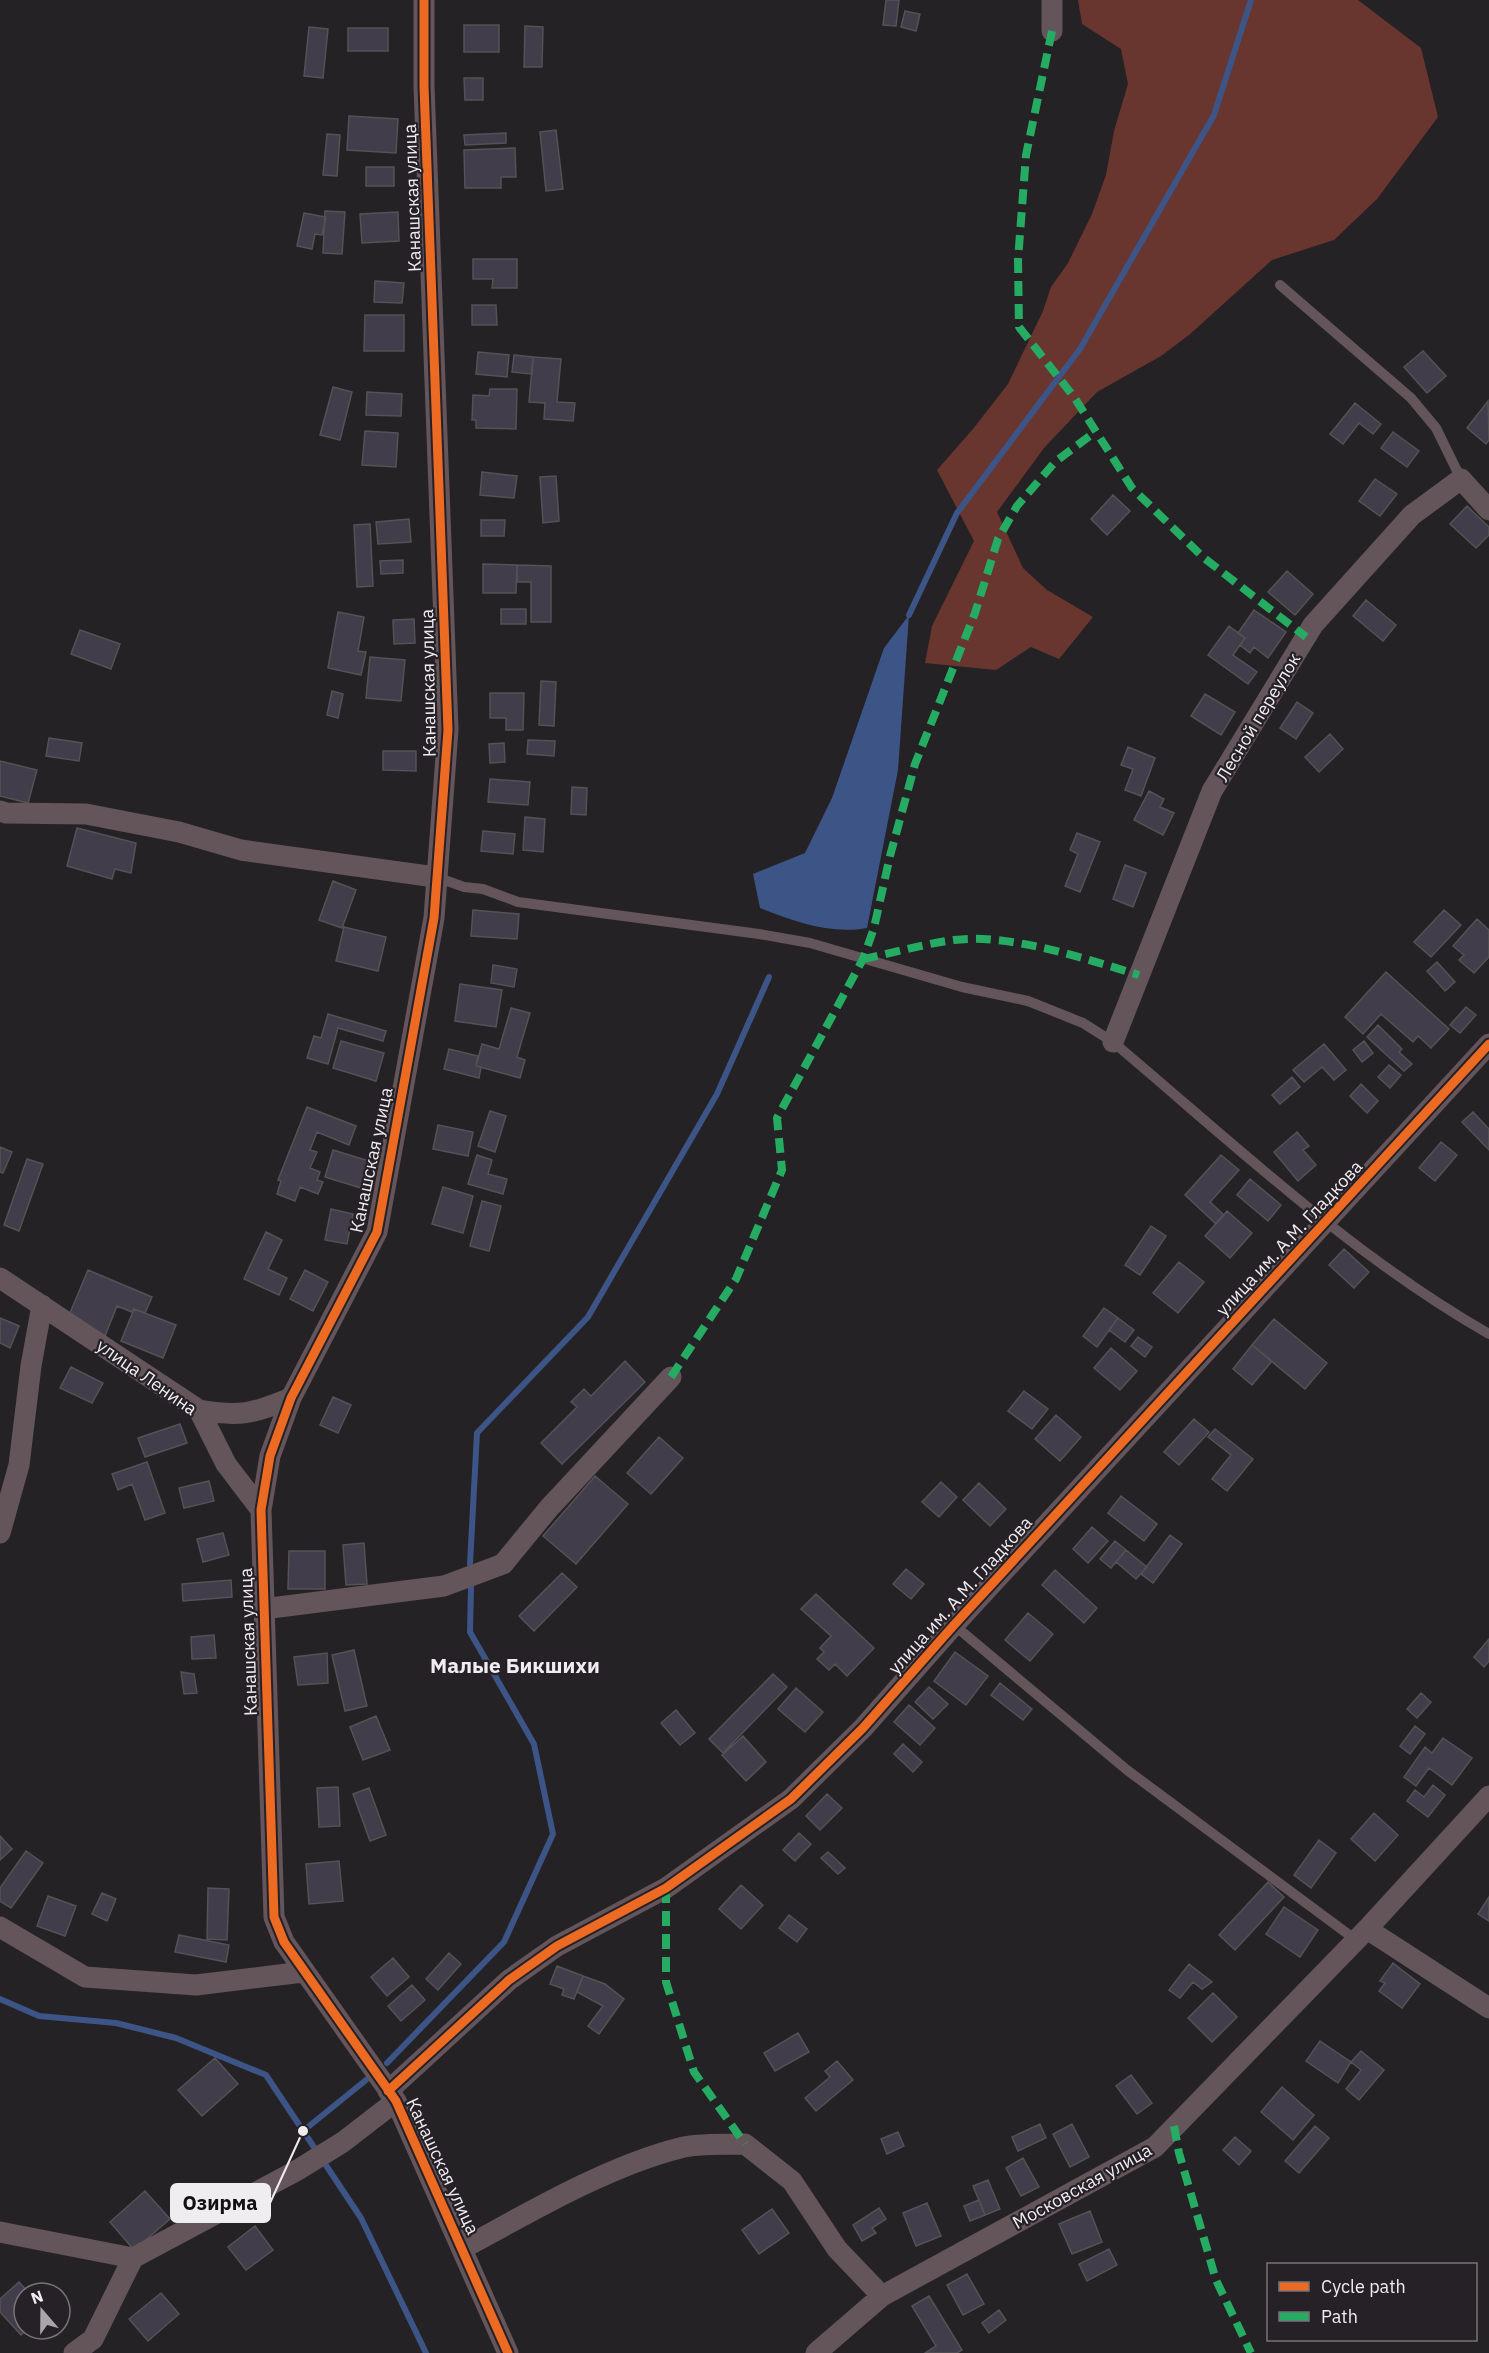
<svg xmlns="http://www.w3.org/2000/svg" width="1489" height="2353" font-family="'IBM Plex Sans',sans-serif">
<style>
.green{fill:#68362f}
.water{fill:#3d5487}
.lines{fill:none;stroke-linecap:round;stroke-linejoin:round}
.stream{stroke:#3d5487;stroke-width:6}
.building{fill:#423d4a;stroke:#545255;stroke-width:1.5}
.lane{stroke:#64555b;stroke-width:10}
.street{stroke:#64555b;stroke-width:21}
.quiet{stroke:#26ab63;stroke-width:8;stroke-dasharray:15 8;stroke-linecap:butt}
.cycleway-casing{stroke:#262126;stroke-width:13}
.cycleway{stroke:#ed6a23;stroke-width:9}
.labels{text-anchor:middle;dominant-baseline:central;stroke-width:4.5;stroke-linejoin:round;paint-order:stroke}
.street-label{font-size:18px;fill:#f0edf0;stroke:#262126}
.quarter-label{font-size:21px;font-weight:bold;fill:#f0edf0;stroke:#262126}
.leader{fill:none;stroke:#f0edf0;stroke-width:2}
.callout-dot{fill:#f0edf0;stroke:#262126;stroke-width:2}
.callout{fill:#f0edf0;stroke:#f0edf0;stroke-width:2}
.callout-label{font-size:20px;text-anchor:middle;font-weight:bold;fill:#111}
</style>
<rect width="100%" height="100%" fill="#252225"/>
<path class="green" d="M1078,0H1358L1421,48L1438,117L1377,199L1334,240L1272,260L1189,335L1161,356L1097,392L1044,448L997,512L1023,568L1047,590L1093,617L1059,659L1031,647L996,670L925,663L932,626L974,541L937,470L973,429L1008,384L1043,311L1051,287L1068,263L1092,214L1106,175L1114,131L1128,84L1121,49L1082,24Z"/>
<path class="water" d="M909,615L898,770L867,928C831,935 793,921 760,908L753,874L805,853L832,798L884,648Z"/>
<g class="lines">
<path class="stream" d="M909,615L957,513L1080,349L1214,115L1251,0
M470,1564L477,1433L588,1317L717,1094L769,977
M0,1999L39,2016L116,2023L176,2038L266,2075L361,2218L426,2353
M387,2063L504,1942L553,1834L534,1744L470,1632L471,1586
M303,2131L366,2080"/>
</g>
<path class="building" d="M886,0H899L896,26L883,25Z
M905,11L920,14L916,31L901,27Z
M464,25H499V52H464Z
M525,26L543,27L542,67H524Z
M309,27L328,29L323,78L304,76Z
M348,28H388V51H348Z
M464,78H483V100H465Z
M349,116L398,119L396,153L347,150Z
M556,130L563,189L546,191L540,132Z
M506,133V143L465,145L464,135Z
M327,134L340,135L337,176L323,175Z
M515,148L516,177H501V188H465L464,150Z
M366,167H394V186H366Z
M325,211L345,212L342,254L323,253Z
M398,212L399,241L362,243L360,214Z
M304,213L326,217L322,235L315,234L312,249L297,246Z
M473,259H517V288H492L493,279H473Z
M375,281L404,283L402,303L374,302Z
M472,305H496L497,325H472Z
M365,315H404V351H364Z
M1423,351L1446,376L1427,393L1404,367Z
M478,352L509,355L507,377L476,374Z
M514,355L533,357L532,374L512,372Z
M533,357L561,359L557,402L575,403L573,421L544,419L545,403L529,402Z
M333,387L352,392L340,440L320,435Z
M490,389H517L516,429L476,428V420H472L473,395L489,396Z
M367,392L402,394L401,416L366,415Z
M1488,401L1489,440L1486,444L1467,428Z
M1355,403L1381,424L1373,434L1359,423L1343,444L1330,434Z
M365,431L398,433L396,467L362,465Z
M1393,432L1419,451L1407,467L1381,448Z
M482,472L517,476L514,498L480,495Z
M556,476L559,521L543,523L540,477Z
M1375,479L1397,494L1380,516L1359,501Z
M1113,495L1130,511L1107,535L1091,519Z
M1467,506L1489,527V535L1476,548L1450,524Z
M409,519L411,542L378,544L376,522Z
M481,520H505L504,536H481Z
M370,524L373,586L357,587L354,525Z
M403,560V573L381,574L380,561Z
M483,564L517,565L516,593H483Z
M517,565L551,566V622H531V582H517Z
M1287,571L1313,594L1295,615L1268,592Z
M1366,600L1396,625L1383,641L1353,616Z
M501,609H526V624H501Z
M1254,610L1286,632L1268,658L1254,647L1250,653L1240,645L1245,638L1238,633Z
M338,612L364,617L358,651L366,652L361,675L328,668Z
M414,619L415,643L394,644L393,620Z
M1229,626L1245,638L1233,655L1257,672L1248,684L1208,655Z
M80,630L120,644L111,669L71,654Z
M370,657L405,660L401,701L366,698Z
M541,681L556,682L554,726L539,725Z
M332,691L343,694L338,718L327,715Z
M490,693H524L523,730H506V718H490Z
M1205,694L1235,712L1221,735L1191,716Z
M1297,702L1313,713L1296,739L1280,728Z
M1330,734L1343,749L1319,772L1305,757Z
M49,738L82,743L79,761L46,756Z
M528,740L555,741L554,756L527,754Z
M504,743L505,762L490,763L489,744Z
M1128,747L1155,758L1141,796L1125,790L1133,769L1121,765Z
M383,751H416V771L383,770Z
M0,761L37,770L28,803L0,796Z
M490,779L530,782L528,805L488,802Z
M572,787L587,788L586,815L571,814Z
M1149,791L1164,799L1160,807L1174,813L1163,835L1134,820Z
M525,817L545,819L543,852L523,850Z
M77,828L136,843L131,873L115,869L112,879L67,866Z
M483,831L515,834L513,854L481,851Z
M1077,833L1100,842L1080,892L1065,886L1078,854L1070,850Z
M1125,865L1146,873L1133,907L1113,899Z
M333,881L356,890L342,928L319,920Z
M473,910L519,914L517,939L471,936Z
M1444,910L1461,925L1431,957L1414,942Z
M1477,919L1489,930V957L1474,973L1459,960L1464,955L1453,946Z
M344,927L386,937L378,971L336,961Z
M1437,962L1455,982L1445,991L1427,971Z
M493,965L517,969L514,987L491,983Z
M1386,972L1449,1029L1431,1048L1418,1036L1413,1042L1381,1014L1363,1034L1345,1017Z
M460,984L502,990L496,1027L455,1021Z
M1466,1007L1476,1015L1460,1033L1450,1025Z
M511,1008L530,1013L517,1057L525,1060L520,1078L476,1066L482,1044L499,1049Z
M328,1014L386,1031L383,1041L338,1028L328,1064L307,1058L314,1036L321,1038Z
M1378,1025L1402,1049L1399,1052L1412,1064L1404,1071L1367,1037Z
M341,1041L384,1053L376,1081L333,1068Z
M1364,1041L1373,1053L1362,1062L1353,1050Z
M1324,1044L1346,1070L1334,1080L1322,1067L1304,1082L1293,1070Z
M449,1049L478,1056L476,1066L481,1067L479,1078L444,1069Z
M1389,1065L1401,1075L1390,1088L1378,1077Z
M1292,1077L1300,1087L1280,1104L1272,1095Z
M1361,1084L1378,1101L1367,1113L1350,1096Z
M307,1107L356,1126L349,1145L317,1132L310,1150L317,1152L310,1168L320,1172L317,1180L323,1182L318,1194L300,1187L295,1201L277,1194L281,1181L278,1180Z
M490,1111L506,1116L495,1152L478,1146Z
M1473,1112L1489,1129V1150L1462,1122Z
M438,1125L473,1132L468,1156L433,1149Z
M1297,1132L1309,1146L1303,1150L1316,1165L1298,1181L1274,1152Z
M1441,1142L1457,1155L1435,1181L1419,1168Z
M0,1147L12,1152L3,1173L0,1172Z
M333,1150L369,1161L361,1188L325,1177Z
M477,1155L492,1160L488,1174L507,1179L503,1194L468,1184Z
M1221,1155L1239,1170L1210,1202L1224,1215L1216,1224L1185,1195Z
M27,1159L43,1164L19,1231L4,1225Z
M1250,1179L1281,1205L1268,1221L1237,1195Z
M443,1187L473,1196L463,1233L432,1224Z
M482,1201L501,1206L489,1251L470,1246Z
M331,1209L353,1214L347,1244L325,1240Z
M1227,1211L1252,1233L1230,1258L1205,1236Z
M1151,1226L1166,1236L1140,1275L1125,1265Z
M266,1232L282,1240L268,1269L287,1278L279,1295L244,1279Z
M1344,1249L1369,1272L1354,1288L1329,1265Z
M1179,1262L1204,1282L1178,1313L1153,1293Z
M88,1270L152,1297L145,1313L134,1309L132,1312L117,1306L105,1336L67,1320Z
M305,1270L328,1282L313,1311L290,1299Z
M1104,1308L1118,1318L1097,1347L1083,1336Z
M134,1309L176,1325L163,1358L121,1341Z
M0,1318L19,1326L10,1348L0,1343Z
M1118,1318L1134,1330L1125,1342L1109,1330Z
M1274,1319L1327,1363L1305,1389L1252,1345Z
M1138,1337L1152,1347L1145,1357L1131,1346Z
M1252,1345L1272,1361L1252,1385L1233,1369Z
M1111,1348L1137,1371L1120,1390L1094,1368Z
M625,1361L645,1382L562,1464L541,1443L577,1407L571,1402L584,1389L591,1396Z
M71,1367L103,1383L92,1403L60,1388Z
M1024,1391L1048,1409L1032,1429L1008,1411Z
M333,1397L351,1405L338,1433L320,1425Z
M1056,1415L1081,1437L1060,1461L1035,1439Z
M1194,1419L1209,1432L1179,1465L1164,1452Z
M180,1424L187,1443L145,1457L138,1438Z
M1215,1429L1253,1459L1227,1491L1212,1479L1231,1455L1208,1437Z
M659,1437L683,1458L651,1494L627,1473Z
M147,1462L165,1513L145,1520L132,1484L118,1490L112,1474Z
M595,1476L628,1504L576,1564L543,1536Z
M209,1481L214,1501L184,1508L179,1488Z
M941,1482L957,1497L939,1517L922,1502Z
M979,1483L1006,1509L990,1526L963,1500Z
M1121,1496L1157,1524L1144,1541L1108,1513Z
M1092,1527L1108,1541L1088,1563L1073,1549Z
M223,1533L229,1555L203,1562L197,1539Z
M1170,1535L1182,1544L1153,1583L1141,1574Z
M1115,1541L1126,1550L1111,1568L1100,1559Z
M364,1543L367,1584L346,1585L343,1545Z
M1126,1550L1147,1567L1136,1579L1116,1562Z
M289,1551H325V1589H288Z
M906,1569L924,1584L911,1599L893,1584Z
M1055,1570L1097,1608L1084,1623L1042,1585Z
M562,1573L577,1587L534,1631L519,1616Z
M231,1580L232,1597L183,1601L182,1584Z
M816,1594L874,1648L847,1676L835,1664L829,1670L817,1659L824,1652L820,1648L831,1636L801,1609Z
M1028,1613L1053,1634L1030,1661L1005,1640Z
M214,1635L216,1658L192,1659L191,1637Z
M1489,1639V1661L1484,1667L1474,1657Z
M354,1650L367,1706L345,1711L332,1655Z
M955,1652L988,1676L966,1705L934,1681Z
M327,1653L328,1683L298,1685L294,1657Z
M181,1672L194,1674L197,1693L184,1694Z
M773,1674L787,1687L723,1753L709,1739Z
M1000,1683L1032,1709L1023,1720L991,1695Z
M929,1687L948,1704L933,1719L915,1702Z
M796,1688L823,1712L805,1732L778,1709Z
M1421,1693L1431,1702L1417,1718L1407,1709Z
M909,1705L935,1728L920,1745L894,1722Z
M676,1710L695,1733L680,1745L661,1723Z
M376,1716L390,1750L363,1760L350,1727Z
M1415,1726L1425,1734L1410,1754L1400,1746Z
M743,1736L766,1762L746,1781L722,1755Z
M1443,1738L1472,1758L1452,1785L1429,1768L1416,1786L1404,1777L1425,1747L1432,1753Z
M903,1744L922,1762L913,1772L894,1754Z
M1433,1785L1445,1795L1428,1817L1407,1801L1415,1790L1424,1797Z
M338,1787L340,1826L319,1827L317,1788Z
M369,1788L386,1835L370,1841L353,1794Z
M827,1794L842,1808L820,1830L806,1816Z
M1374,1813L1398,1835L1375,1861L1351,1839Z
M799,1833L811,1844L795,1861L783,1850Z
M0,1836L12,1849L0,1860Z
M1319,1840L1336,1853L1311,1888L1294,1875Z
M26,1851L43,1863L11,1908L0,1901V1888Z
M828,1852L845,1868L838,1874L821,1858Z
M339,1861L343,1901L309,1904L306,1864Z
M1268,1882L1284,1897L1235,1950L1219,1935Z
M741,1885L763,1905L741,1929L719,1909Z
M208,1888L229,1889L227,1940L207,1939Z
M102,1893L116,1899L107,1921L92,1914Z
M48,1896L76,1906L65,1936L37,1926Z
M1489,1897V1921L1478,1914Z
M1284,1907L1318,1930L1300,1957L1266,1934Z
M789,1915L807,1929L797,1942L779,1928Z
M179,1935L229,1945L226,1962L175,1952Z
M449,1953L461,1964L438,1990L426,1979Z
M393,1958L409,1977L387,1996L371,1977Z
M1393,1963L1420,1984L1402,2008L1379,1991L1385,1983L1380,1981Z
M1189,1964L1212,1982L1202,1989L1193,1982L1180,1998L1169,1990Z
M557,1966L583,1976L574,1999L562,1995L564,1989L550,1984Z
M583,1976L605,1984L624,1999L599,2034L588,2026L603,2006L577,1992Z
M412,1985L425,2000L401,2021L388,2006Z
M1213,1993L1237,2017L1212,2042L1188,2018Z
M798,2033L809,2052L775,2071L764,2053Z
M1320,2041L1351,2062L1338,2083L1306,2061Z
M1361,2051L1384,2070L1359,2100L1346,2089L1361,2070L1351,2062Z
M215,2058L238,2084L202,2116L178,2090Z
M837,2061L853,2080L816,2111L805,2098L830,2077L825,2071Z
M1131,2075L1152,2103L1137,2114L1116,2086Z
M1282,2087L1314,2115L1293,2140L1261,2112Z
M1040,2124L1046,2138L1018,2151L1012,2137Z
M1072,2124L1089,2157L1070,2167L1053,2134Z
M1315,2126L1329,2138L1299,2173L1285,2161Z
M898,2132L904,2146L887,2154L881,2139Z
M1235,2137L1251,2151L1239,2165L1223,2150Z
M1023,2158L1039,2187L1021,2196L1006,2168Z
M988,2180L1000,2209L985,2215L973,2186Z
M145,2191L170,2219L134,2250L110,2222Z
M979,2200L985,2215L970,2221L964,2206Z
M927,2203L941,2236L916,2246L903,2213Z
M879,2208L886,2219L872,2228L876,2233L862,2241L853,2225Z
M772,2209L789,2233L759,2254L742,2230Z
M1090,2211L1102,2242L1072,2254L1059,2224Z
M255,2226L273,2250L246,2270L228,2247Z
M1109,2249L1117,2265L1087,2281L1079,2264Z
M967,2274L984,2304L963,2315L947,2285Z
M19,2282L29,2293H24V2329H27L21,2335L0,2312V2299Z
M161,2293L179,2314L148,2341L129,2319Z
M929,2296L962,2350L957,2353H925L936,2346L912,2306Z
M999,2310L1006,2320L989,2333L982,2323Z"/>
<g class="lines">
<path class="lane" d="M1280,285L1411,398L1436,428L1461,479
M436,877L464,887L483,889L518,902L759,934L810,943L962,987L1028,1001L1083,1023L1113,1042C1234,1144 1351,1255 1489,1334
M954,1625L1127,1770L1356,1940"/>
<path class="street" d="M424,0V86L448,730L434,918L377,1232L291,1398L270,1456L261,1510L274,1917L284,1942L396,2101L508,2353
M1052,31V0
M0,811L6,813L86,814L179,832L241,850L435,877
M1113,1042L1212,791L1313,625L1412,515L1461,479L1489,510
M0,1278L199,1410L226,1464L261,1510
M199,1410C239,1417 253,1414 291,1398
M0,1533L19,1465L31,1366L42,1305
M263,1609L444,1586L503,1564L549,1508L671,1377
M0,1927L85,1977L196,1985L303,1972
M1367,1929L1489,2008
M388,2091L509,1980L557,1946L666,1888L791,1799L863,1728L954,1625L1489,1044
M0,2232L133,2258L93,2339L74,2353
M462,2249C528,2213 608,2166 680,2148C700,2143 724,2145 745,2144L792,2181L837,2249L882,2296
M133,2258L296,2171L343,2142L396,2101
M816,2353L882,2296L1155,2147L1367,1929L1489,1796"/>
<path class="quiet" d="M1052,31L1026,155L1018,260L1019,327L1074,397L1132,488L1204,558L1306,637
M863,959C893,953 923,944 954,940C1009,933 1086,959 1139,975
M671,1377L736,1279L782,1170L777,1118L863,959L874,928L890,856L915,764L975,613L998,539L1017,506L1055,462L1095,432
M666,1888V1982L694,2072L745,2144
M1174,2126L1179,2153L1216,2280L1251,2353"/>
<g class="cycleway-casing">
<path id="cycleway" d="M424,0V86L448,730L434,918L377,1232L291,1398L270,1456L261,1510L274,1917L284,1942L396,2101L508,2353
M388,2091L509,1980L557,1946L666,1888L791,1799L863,1728L954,1625L1489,1044"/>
</g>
<use href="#cycleway" class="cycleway"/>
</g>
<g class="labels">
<g class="street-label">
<text transform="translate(412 198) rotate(-92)">Канашская улица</text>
<text transform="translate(428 683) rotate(-91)">Канашская улица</text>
<text transform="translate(1258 717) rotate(-59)">Лесной переулок</text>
<text transform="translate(371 1160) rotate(-78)">Канашская улица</text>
<text transform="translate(1289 1238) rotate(-47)">улица им. А.М. Гладкова</text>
<text transform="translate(147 1377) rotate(35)">улица Ленина</text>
<text transform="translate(960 1595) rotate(-48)">улица им. А.М. Гладкова</text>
<text transform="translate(248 1642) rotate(-92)">Канашская улица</text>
<text transform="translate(443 2166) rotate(65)">Канашская улица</text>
<text transform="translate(1082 2186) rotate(-29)">Московская улица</text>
</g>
<g class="quarter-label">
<text x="515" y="1665">Малые Бикшихи</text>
</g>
</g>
<path class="leader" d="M303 2131L270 2203"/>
<circle class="callout-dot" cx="303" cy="2131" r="6"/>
<rect class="callout" x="171" y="2184" width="99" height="38" rx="6"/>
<g class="callout-label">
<text x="220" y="2210">Озирма</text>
</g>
<rect x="1267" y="2263" width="210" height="78" fill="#262126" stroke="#777377" stroke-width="1.5"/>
<rect x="1279" y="2282" width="30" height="9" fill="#ed6a23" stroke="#777377" stroke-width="1.5"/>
<text x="1321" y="2293" font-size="18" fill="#f0edf0">Cycle path</text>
<rect x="1279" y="2312" width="30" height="9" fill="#26ab63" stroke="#777377" stroke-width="1.5"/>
<text x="1321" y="2323" font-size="18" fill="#f0edf0">Path</text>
<g transform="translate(42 2311) rotate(340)"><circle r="28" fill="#262126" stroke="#777377" stroke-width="1.5"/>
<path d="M0-4.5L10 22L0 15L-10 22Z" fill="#a9a6a9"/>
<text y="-9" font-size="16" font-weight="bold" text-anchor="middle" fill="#f0edf0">N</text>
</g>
</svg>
